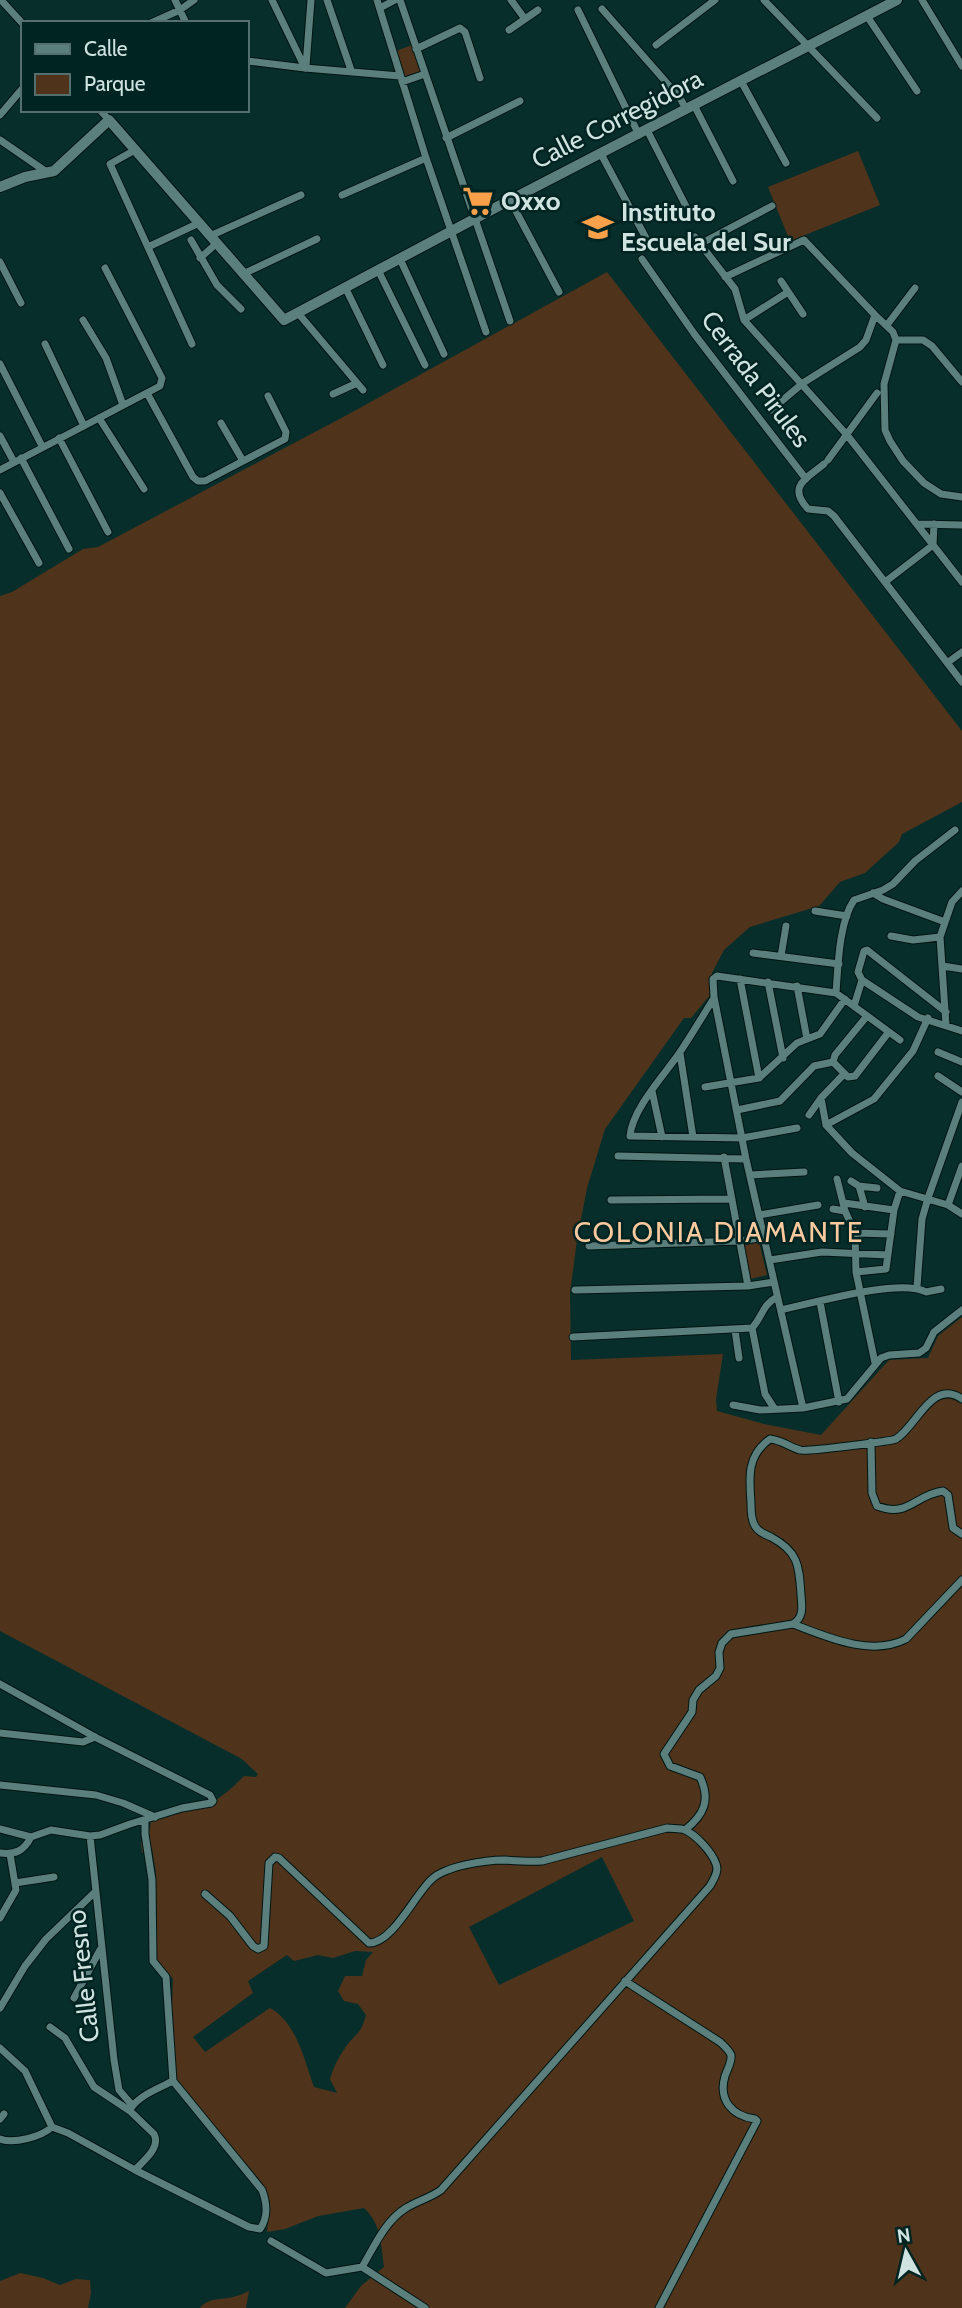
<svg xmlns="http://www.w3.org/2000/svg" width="962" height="2308" font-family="Cabin,sans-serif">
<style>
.green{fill:#4f341b;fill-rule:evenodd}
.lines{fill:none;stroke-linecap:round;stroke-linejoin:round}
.street-casing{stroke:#001513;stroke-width:9}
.secondary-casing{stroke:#001513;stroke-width:12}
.street{stroke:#5b7f7c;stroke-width:7}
.secondary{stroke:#5b7f7c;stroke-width:10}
.labels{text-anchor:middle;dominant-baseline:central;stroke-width:5;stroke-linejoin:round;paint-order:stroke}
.street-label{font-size:26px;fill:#cfe3e1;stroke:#002422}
.poi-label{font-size:26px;font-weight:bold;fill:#cfe3e1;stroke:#002422;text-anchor:start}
.neighbourhood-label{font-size:28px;letter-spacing:2px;fill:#fbc99e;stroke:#002422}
</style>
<rect width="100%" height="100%" fill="#082e2b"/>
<path class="green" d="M412,45L421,72L405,78L396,51Z
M858,151L880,205L790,241L768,187Z
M607,272L962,731V802L902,834L899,842L865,873L840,882L819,906L750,927L724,950L712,973L711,994L691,1018H684L605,1129L587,1188L577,1240L570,1293L571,1360L723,1354L716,1399L717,1411L764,1424L821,1435L889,1360L928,1358L938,1336L962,1317V2308H345L361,2286L384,2267C381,2245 381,2223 364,2208L318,2216L285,2229L267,2232L270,2203L266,2191L176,2082L171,2032L173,1979L155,1958L156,1873L152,1849L149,1856L142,1852L141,1843L146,1832L149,1833L151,1821L178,1806C208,1811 224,1796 244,1776L256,1777L258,1774L242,1759L0,1631V596L12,592L83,549L98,547L347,415ZM602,1857L634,1921L499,1985L469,1927ZM355,1951L373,1952L366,1960L362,1976H345L338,1991L344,2001L358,2004L366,2015C360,2037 356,2032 345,2048C338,2058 333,2068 330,2079L337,2093L314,2087C304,2060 297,2023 270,2008L205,2052L193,2037L253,1993L248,1981L287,1955L294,1961L318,1955L333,1958Z
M759,1242L767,1275L750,1279L742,1246Z
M20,2273L43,2278L60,2285L76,2279L90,2280L91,2293L88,2308H0V2281Z
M249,2291L246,2308H200C209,2297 221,2300 233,2297C238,2296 244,2293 249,2291Z"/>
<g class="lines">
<g class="street-casing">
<path id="street" d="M1,0L23,24
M175,0L186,23
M272,0L305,68
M327,0L351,70
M377,0L426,158L486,332
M400,0L510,321
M511,0L525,19
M764,0L877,118
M922,0L962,66
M380,8L395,0
M602,9L680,98L686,109
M578,10L639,135
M867,16L917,91
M151,23L180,10L194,0
M509,30L538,10
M656,45L715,0
M416,49L460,28L465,32L480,78
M247,61L305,68L400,76
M306,66L311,0
M741,81L786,163
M402,82L425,74
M694,105L733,181
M100,110L109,120
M0,115L22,89
M647,130L691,216
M446,138L520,101
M0,140L48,173
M135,150L110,164L192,344
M601,154L647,240
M342,195L426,158
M510,200L559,292
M210,236L301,195
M695,237L735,289L744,320L847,435L962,582
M191,240L217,285L241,309
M700,244L772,206
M148,247L199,223
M200,258L217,243
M400,259L444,354
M642,259L695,335L806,479
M0,262L21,303
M378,270L425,365
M243,274L317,239
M725,277L804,240L875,315L893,332L896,340L884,384L885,430L890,441L903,461L924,483L941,494L962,497
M781,281L803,314
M345,287L383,365
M298,313L363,390
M83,320L106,358L123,405
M744,320L788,292
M887,325L915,288
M896,340H923L932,346L962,382
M45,344L84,426
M0,364L42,446
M147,393L193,477L198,481H205L285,439L286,432L268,396
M333,394L357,383
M771,410L803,383L860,347L866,340L875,315
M99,418L144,489
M221,423L243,461
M0,436L14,462
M59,438L108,532
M21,458L69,549
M828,460L877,393
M824,464C806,479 787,486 808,509L828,511L834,516L962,682
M0,470L160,386L162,378L105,268
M0,493L39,563
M917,524L962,525
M885,582L933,545L934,524
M947,663L962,652
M873,893L883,899L945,922
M815,911L847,916
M891,936L913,940L940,937
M753,953L839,964
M781,956L786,926
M943,966L962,969
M740,979L759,1078
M862,980L918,1017L962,1031
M768,982L783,1058
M797,986L807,1039
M836,993C838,966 839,922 854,900L883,890L893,884L915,861L955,830
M714,998C702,1017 691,1036 678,1055C663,1076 632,1110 630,1136L742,1138L797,1128
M854,1006L862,980L858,972L864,951L867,950L946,1012
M946,1025L940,937L952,902L962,891
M938,1052L962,1062
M680,1053L693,1137
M833,1062L848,1077L855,1076L888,1033
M833,1062L835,1055L867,1016
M938,1076L962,1092
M705,1087L759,1078L797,1043L820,1034L845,999
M652,1091L662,1137
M821,1098L826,1125L852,1153L900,1191L948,1205L962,1214
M737,1110L780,1101L814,1066L833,1062
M809,1115L821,1098L844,1074
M826,1125L874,1099L913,1051L928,1018
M618,1156L746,1159
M724,1157L748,1286
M750,1175L804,1172
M837,1179L845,1211L855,1233L856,1272L875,1363
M851,1181L859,1186L877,1188
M859,1186L865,1207
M611,1200L732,1199
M844,1203L894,1210
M948,1205L962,1166
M833,1209L845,1211
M759,1215L818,1205
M855,1233L891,1234
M589,1246L740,1241L765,1237
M770,1260L822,1252L888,1255
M856,1272L886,1269L894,1210L900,1191
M917,1287L922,1219L928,1198L962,1102
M575,1290L748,1286L774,1282
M820,1302L839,1402
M781,1310C813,1303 900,1278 926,1292L941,1289
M752,1328L765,1394L774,1408
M735,1330L739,1358
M573,1337L752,1328C763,1316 762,1305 777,1297
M733,1405L760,1410L803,1408L847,1399L881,1358L889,1355L919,1353L926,1348L934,1332L962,1310
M803,1408L746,1159L714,997L713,979L717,976L836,993L900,1040
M871,1442L872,1493L877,1506C909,1518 914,1495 943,1491L948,1495L953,1528L962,1534
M793,1624C827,1637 871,1657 906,1639L962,1580
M0,1684L95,1737L210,1795L213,1801L211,1803L182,1808L130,1824L100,1835L90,1836L51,1830L31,1837L0,1829
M0,1733L83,1742L95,1737
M0,1785L96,1795L123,1803L155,1817
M685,1830C704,1815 711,1800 700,1777L670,1766L664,1754L692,1712L693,1700L699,1690L716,1676L720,1668L719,1652L722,1643L731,1634L793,1624C804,1617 802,1607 801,1595C799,1566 799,1552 771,1537C764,1534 757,1531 754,1524C751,1518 751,1510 751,1503C749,1477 747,1455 770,1439C782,1440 789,1447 800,1450C806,1452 892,1441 896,1439C917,1426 932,1378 962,1399
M90,1836L114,2060L119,2090L132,2105
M0,1853C15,1855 24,1851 31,1837
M15,1883L54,1877
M205,1894L230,1916L253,1946L258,1949L264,1946L269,1863L275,1857L279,1858L369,1943C393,1943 415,1894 432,1879C446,1866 485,1860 505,1860C518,1861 529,1862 542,1861L667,1828C673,1829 679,1828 685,1830C696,1835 712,1852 716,1864C719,1871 714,1879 710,1886L441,2190C430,2198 417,2201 406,2208C385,2221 374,2247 362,2267
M0,1918L16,1890L10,1854
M625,1981L720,2042C723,2045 729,2050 731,2055C732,2062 727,2070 725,2076C718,2100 732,2116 755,2119L757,2121L659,2308
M74,1998L100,1950
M0,2008L25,1966L46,1939L95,1892
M50,2027L65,2038L94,2087L130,2111L154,2134C161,2148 144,2160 135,2170
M0,2048L25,2071L52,2127
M131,2108C140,2095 159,2088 173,2081
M0,2119L4,2114
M52,2127L68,2133L135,2170L249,2227L260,2229C268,2218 267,2203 262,2190L173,2081L166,1977L153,1961L152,1880L145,1834V1820
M0,2139C14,2144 41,2137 52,2127
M271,2241L326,2273L362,2267
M362,2267L425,2308"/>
</g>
<g class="secondary-casing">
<path id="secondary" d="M0,187L25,177L54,171L109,120L284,320L510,200L897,0"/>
</g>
<use href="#street" class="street"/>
<use href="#secondary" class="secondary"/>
</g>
<defs>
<g id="supermarket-bare" transform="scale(2.415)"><path d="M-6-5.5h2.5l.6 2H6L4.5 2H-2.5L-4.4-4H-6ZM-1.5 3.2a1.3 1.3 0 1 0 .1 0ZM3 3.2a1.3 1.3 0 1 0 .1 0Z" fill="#f8a14a" stroke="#002422" stroke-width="2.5" paint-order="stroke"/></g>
<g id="school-bare" transform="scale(2.415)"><path d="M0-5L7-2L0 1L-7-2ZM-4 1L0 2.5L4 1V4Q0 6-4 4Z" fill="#f8a14a" stroke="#002422" stroke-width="2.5" paint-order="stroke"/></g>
</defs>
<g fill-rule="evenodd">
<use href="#supermarket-bare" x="478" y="201"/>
<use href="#school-bare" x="598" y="227"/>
</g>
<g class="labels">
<g class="street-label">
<text transform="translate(617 119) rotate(-27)">Calle Corregidora</text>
<text transform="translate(756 379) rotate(53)">Cerrada Pirules</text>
<text transform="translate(83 1976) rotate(-96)">Calle Fresno</text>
</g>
<g class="poi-label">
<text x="501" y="201">Oxxo</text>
<text x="621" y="212">Instituto<tspan x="621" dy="30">Escuela del Sur</tspan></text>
</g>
<g class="neighbourhood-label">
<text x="719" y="1232">COLONIA DIAMANTE</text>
</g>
</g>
<rect x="21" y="21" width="228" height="91" fill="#002422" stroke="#53706e" stroke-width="2"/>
<rect x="35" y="44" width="35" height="10" fill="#5b7f7c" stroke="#53706e" stroke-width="2"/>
<text x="84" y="56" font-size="21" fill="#cfe3e1">Calle</text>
<rect x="35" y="74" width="35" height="21" fill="#4f341b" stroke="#53706e" stroke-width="2"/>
<text x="84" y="91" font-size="21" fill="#cfe3e1">Parque</text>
<g transform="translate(906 2252) rotate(352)" stroke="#002422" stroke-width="5" paint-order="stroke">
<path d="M0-5L12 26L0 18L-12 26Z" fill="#cfe3e1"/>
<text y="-10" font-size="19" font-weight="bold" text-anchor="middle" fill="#cfe3e1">N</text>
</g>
</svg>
